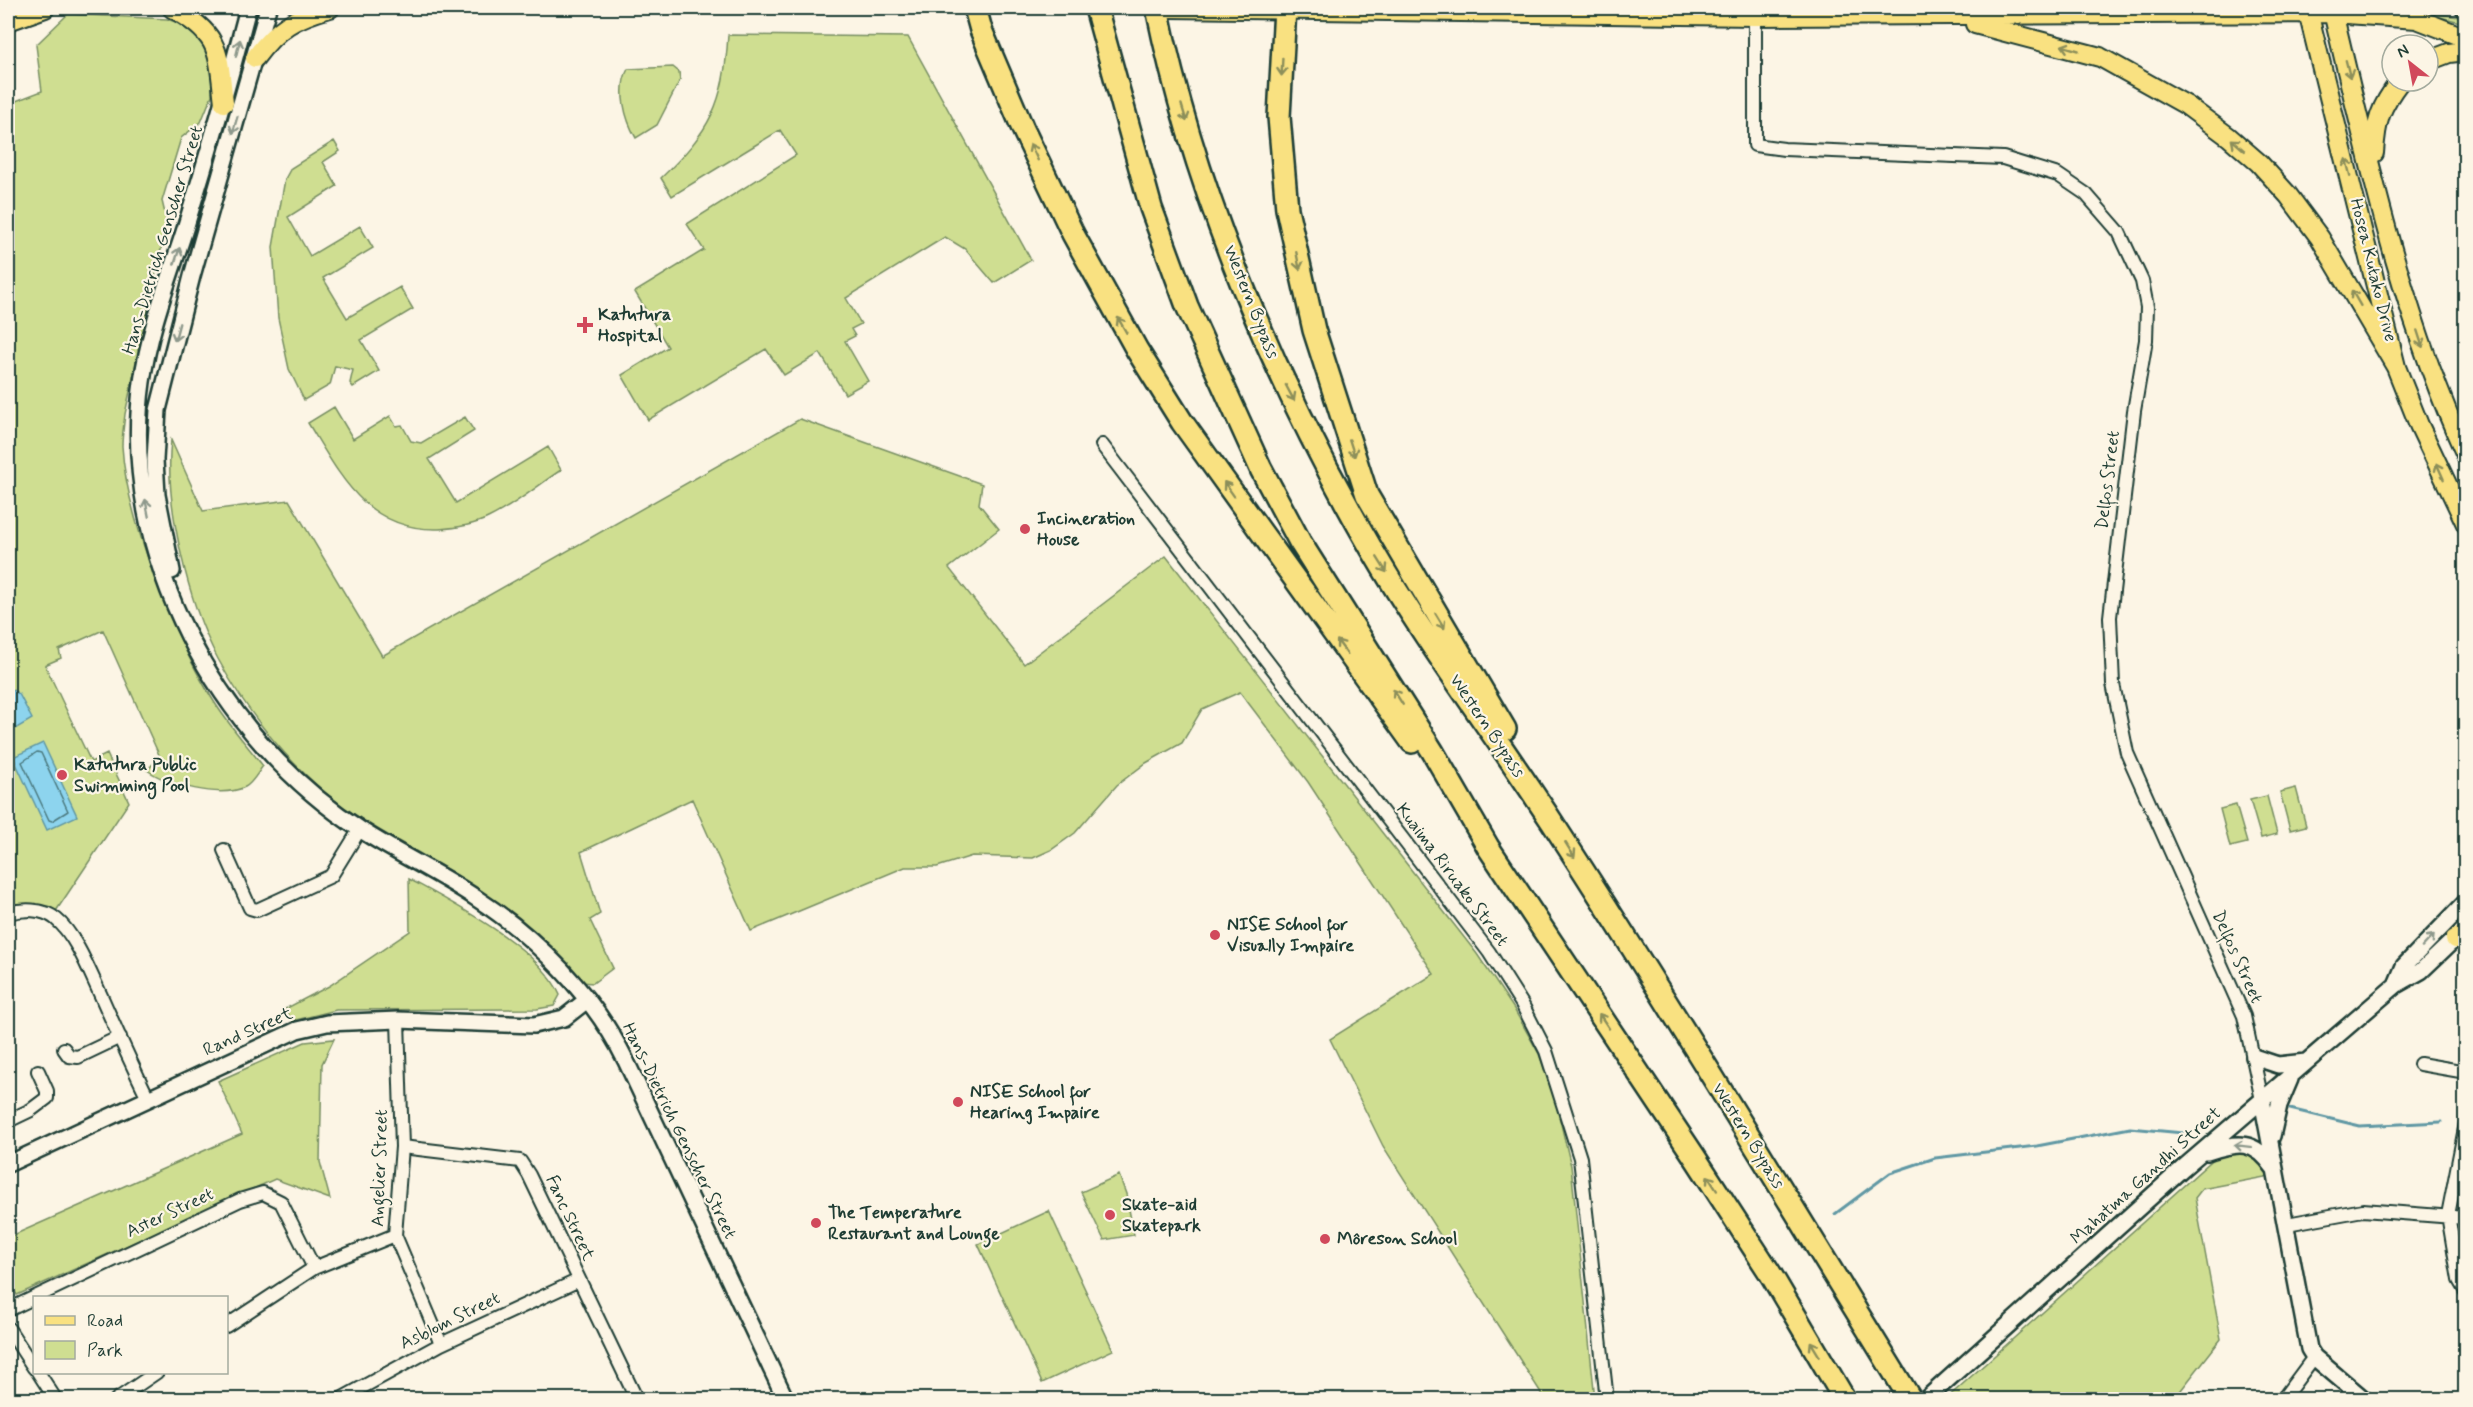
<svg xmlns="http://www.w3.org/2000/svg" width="2473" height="1407" font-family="Mynerve,sans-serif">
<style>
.green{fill:#cfde91;stroke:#778e62;stroke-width:1.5}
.water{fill:#8dd4ee;stroke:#6198a4;stroke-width:1.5}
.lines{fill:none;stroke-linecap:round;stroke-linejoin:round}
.shore{stroke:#4b797e;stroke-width:1.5}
.stream{stroke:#6198a4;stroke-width:3}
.minor-casing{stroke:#1f3d34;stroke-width:16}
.tertiary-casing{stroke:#1f3d34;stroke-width:20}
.primary-casing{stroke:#1f3d34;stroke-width:22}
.motorway-casing{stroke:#1f3d34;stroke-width:26}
.minor{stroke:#fcf5e5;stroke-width:12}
.tertiary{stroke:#fcf5e5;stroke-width:15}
.primary{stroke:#f9e181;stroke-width:18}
.motorway{stroke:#f9e181;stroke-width:21}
.oneway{stroke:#8e998c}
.oneway2{stroke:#8c8f5a}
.poi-dot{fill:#d1495b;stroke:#fcf5e5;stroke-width:2}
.labels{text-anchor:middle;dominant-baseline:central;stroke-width:4.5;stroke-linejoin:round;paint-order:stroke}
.street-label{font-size:18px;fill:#1f3d34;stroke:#fcf5e5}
.poi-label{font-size:18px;font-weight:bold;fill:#1f3d34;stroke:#fcf5e5;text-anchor:start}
</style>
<rect width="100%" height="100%" fill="#fcf5e5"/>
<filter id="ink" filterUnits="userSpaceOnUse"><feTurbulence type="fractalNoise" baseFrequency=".0167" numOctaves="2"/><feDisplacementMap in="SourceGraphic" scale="12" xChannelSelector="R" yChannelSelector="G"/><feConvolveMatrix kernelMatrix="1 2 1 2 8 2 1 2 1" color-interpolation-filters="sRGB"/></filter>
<g filter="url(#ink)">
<path class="green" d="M2402,8L2465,18V23Z
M68,14L167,19L190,27L202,38L211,56L212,95L201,122L181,138L162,201L167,222L125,414C124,424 122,435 122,446C126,518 175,639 213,700C227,723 246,744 263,766C258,772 252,784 245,787C220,799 168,785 147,770L160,757L103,630L59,650L61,658L45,665L91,762L107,754L129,802L52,917L8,904V104L42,91L36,45Z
M728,35L908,37L1031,260L994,283L965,249L945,237L846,298L861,324L851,329L855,336L845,341L868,381L845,394L820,353L784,375L766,349L648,420L622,375L668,347L635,292L704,250L687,224L796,155L780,130L672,196L661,178C711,130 724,104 728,35Z
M673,67L679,72L680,80L657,125L636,138C625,119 617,89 628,69Z
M334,141L340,151L323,162L337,186L288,217L310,256L360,226L373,248L323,278L347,318L400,287L413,309L361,340L379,371L353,387L350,383L353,370L335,366L330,385L304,400L289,369L278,318L273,247L285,179L291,168Z
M334,407L353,439L390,416L396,426L402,425L411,441L421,443L465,417L474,431L429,459L456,503L548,447L561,470C538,485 514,506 488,518C474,525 455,528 439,529C367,531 341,477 308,423Z
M800,419L982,484L979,504L999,529L949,568L1024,664L1166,556L1477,954L1514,1009L1539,1054L1555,1099L1571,1166L1595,1399H1545L1383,1146L1330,1039L1434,974L1308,782L1240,692L1202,709L1182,743L1146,763L1117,785L1075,833L1051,850L1033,858L972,856L937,867H905L751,931L692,799L581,852L600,914L590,920L613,968L593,983L581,982C546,947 513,913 472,885C425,853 370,830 326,793C283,757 245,709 218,659C188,603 164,503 171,440L203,511L289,500L382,656Z
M2296,788L2306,826L2290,830L2280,792Z
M2267,796L2277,834L2261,838L2250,800Z
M2236,805L2247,843L2230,847L2220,809Z
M409,879C453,903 540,948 560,995L554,1006L537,1009L336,1010L292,1021L285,1009L329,986L410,931Z
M334,1039L322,1064L320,1162L330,1199L275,1179L17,1295L8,1283V1235L9,1237L242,1134L218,1081L305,1042Z
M2233,1148L2261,1159L2270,1176L2202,1189L2195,1198L2221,1339L2174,1399L1945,1400L2219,1154Z
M1119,1175L1126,1194L1134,1235L1104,1240L1081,1192Z
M1049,1211L1113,1350L1042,1383L978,1244Z"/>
<path class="water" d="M8,687L19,694L32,719L15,729L8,715Z
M43,743L77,816L47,830L13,757Z"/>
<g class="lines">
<path class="shore" d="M37,752L41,753L68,811L52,821L49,820L22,762Z"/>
<path class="stream" d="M2290,1109L2360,1126L2441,1122
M1835,1214L1890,1173L1935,1158L2037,1146L2130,1128L2183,1133"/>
<g class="minor-casing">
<path id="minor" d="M1755,16V145L1784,149L2003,158L2058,175L2086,194L2119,232L2142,281L2147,307L2146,340L2134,411L2110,617L2113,684L2127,753L2244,1016L2262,1100
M1102,445L1489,952L1522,1004L1546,1051L1580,1158L1607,1400
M224,850L250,908L257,910L331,876L360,829
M8,913C22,909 43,908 56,919C76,935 91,975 102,998C117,1032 132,1065 148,1098
M398,1020L402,1147L395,1235L441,1344
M64,1049L69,1056L78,1057L120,1037
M2420,1064L2466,1072
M8,1121L31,1110L47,1098V1091L38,1071
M2466,1123L2448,1215L2459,1280L2466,1292
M402,1147L520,1161L529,1175L637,1400
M2287,1224L2363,1210L2466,1218
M8,1310L240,1200L263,1193L281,1202L314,1268
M226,1326L314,1268L395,1235
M8,1328L34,1368
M38,1372L56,1400
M116,1400L157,1372
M339,1400L441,1344L579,1280
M2282,1400L2314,1357"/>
</g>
<g class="tertiary-casing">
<path id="tertiary" d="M248,8C229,82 208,155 185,229C169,279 149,330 142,382C118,554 218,738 361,830C398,854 439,873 476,898C536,937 595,997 626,1061L786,1400
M172,571L157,495L155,460L158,410L192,276L268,8
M2396,985L2404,966L2466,902
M2254,1057L2278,1065L2306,1062
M2262,1100L2309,1349L2314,1357L2365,1400
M2272,1136L2279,1105L2290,1079
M2207,1152C2238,1142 2254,1139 2274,1168
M8,1164L297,1030L327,1023L398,1020L534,1025L564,1018L587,1000
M1925,1400L2183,1168L2396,985L2421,971L2463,931"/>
</g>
<g class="primary-casing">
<path id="primary" d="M172,8C221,35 218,51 224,103
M1170,8L1755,16L2333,13L2417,19L2466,38
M2307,8L2396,367L2419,425L2466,524
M2332,8C2368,158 2401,314 2466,455
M2465,8H2466
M8,21L45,8
M1975,24L2100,57L2186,105L2229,137L2259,163L2288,195L2320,238L2396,367
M255,58C278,27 294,18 330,8
M2428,61L2449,53L2466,51
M2374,153C2376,121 2380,107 2400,81
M2455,939L2466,934"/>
</g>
<g class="motorway-casing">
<path id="motorway" d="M975,8L981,30L1023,129L1073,234L1137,350L1182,422L1412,742
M1096,8L1151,208L1187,306L1261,469L1300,542L1433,752L1488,847L1694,1156L1770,1273L1845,1400
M1157,8C1195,195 1276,383 1371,548C1426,643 1492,730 1552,822C1675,1012 1792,1207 1911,1400
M1285,8L1279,117L1287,209L1314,330L1367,495L1505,729"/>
</g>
<use href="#minor" class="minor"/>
<use href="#tertiary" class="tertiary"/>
<use href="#primary" class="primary"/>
<use href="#motorway" class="motorway"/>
</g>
<defs><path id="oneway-shaft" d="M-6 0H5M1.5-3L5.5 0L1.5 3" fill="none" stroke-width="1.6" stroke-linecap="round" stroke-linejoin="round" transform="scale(1.5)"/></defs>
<g class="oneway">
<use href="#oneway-shaft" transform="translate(238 48) rotate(-76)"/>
<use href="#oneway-shaft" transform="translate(235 125) rotate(106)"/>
<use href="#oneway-shaft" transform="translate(177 256) rotate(-72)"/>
<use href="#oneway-shaft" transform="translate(177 332) rotate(105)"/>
<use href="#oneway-shaft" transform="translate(147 508) rotate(-101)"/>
<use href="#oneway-shaft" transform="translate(2428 941) rotate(-47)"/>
<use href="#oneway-shaft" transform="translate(2243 1146) rotate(-173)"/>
</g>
<g class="oneway2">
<use href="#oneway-shaft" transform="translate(2070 48) rotate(-164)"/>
<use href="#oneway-shaft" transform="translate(1282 67) rotate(93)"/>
<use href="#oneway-shaft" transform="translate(2348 69) rotate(76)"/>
<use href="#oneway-shaft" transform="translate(1184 113) rotate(73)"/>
<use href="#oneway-shaft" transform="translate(2238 145) rotate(-139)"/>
<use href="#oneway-shaft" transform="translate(1034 152) rotate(-115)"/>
<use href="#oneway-shaft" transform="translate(2348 167) rotate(-104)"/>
<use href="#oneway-shaft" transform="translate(1298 261) rotate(79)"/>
<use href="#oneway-shaft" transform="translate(2356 298) rotate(-120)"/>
<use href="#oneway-shaft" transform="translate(1122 325) rotate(-120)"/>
<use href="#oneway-shaft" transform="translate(2420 339) rotate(72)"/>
<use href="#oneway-shaft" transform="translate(1290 393) rotate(62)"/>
<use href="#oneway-shaft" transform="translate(1352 448) rotate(72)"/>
<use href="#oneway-shaft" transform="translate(2440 471) rotate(-114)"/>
<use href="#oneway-shaft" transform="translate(1229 489) rotate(-125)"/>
<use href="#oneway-shaft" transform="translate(1382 565) rotate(58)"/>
<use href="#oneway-shaft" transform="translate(1440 621) rotate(59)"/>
<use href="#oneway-shaft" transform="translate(1342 647) rotate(-126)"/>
<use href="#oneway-shaft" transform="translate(1398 697) rotate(-122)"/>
<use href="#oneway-shaft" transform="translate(1570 850) rotate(58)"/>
<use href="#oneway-shaft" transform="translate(1604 1021) rotate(-124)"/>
<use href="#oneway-shaft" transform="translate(1712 1183) rotate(-123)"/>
<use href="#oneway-shaft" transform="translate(1815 1349) rotate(-121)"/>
</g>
</g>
<g class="poi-dot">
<path d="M582 316h6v6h6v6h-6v6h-6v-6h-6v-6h6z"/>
<circle cx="1025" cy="529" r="6"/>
<circle cx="62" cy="775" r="6"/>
<circle cx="1215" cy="935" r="6"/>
<circle cx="958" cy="1102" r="6"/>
<circle cx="1110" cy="1215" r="6"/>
<circle cx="816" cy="1223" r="6"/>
<circle cx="1325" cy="1239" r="6"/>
</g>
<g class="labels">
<g class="street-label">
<text transform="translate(163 240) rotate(-73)">Hans-Dietrich Genscher Street</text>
<text transform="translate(2373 270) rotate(76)">Hosea Kutako Drive</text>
<text transform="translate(1251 302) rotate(68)">Western Bypass</text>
<text transform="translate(2108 480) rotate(-83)">Delfos Street</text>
<text transform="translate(1487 726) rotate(56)">Western Bypass</text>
<text transform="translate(1452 875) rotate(53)">Kuaima Riruako Street</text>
<text transform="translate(2237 957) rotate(66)">Delfos Street</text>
<text transform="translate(248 1032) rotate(-24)">Rand Street</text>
<text transform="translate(679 1131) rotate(64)">Hans-Dietrich Genscher Street</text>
<text transform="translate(1748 1136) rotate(58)">Western Bypass</text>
<text transform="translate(380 1168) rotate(-88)">Angelier Street</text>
<text transform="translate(2146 1176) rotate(-42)">Mahatma Gandhi Street</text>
<text transform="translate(170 1213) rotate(-25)">Aster Street</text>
<text transform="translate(570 1218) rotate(65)">Fanc Street</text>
<text transform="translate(450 1321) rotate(-26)">Asblom Street</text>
</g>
<g class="poi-label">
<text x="598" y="315">Katutura<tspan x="598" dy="21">Hospital</tspan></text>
<text x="1037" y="519">Incineration<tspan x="1037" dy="21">House</tspan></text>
<text x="74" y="765">Katutura Public<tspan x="74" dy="21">Swimming Pool</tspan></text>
<text x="1227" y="925">NISE School for<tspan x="1227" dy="21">Visually Impaire</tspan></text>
<text x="970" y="1092">NISE School for<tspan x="970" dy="21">Hearing Impaire</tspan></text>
<text x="1122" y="1205">Skate-aid<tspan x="1122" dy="21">Skatepark</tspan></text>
<text x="828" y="1213">The Temperature<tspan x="828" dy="21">Restaurant and Lounge</tspan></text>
<text x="1337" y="1239">Môreson School</text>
</g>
</g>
<rect width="2473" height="1407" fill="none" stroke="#fcf5e5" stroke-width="30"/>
<rect x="15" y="15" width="2443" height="1377" fill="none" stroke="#1f3d34" stroke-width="2" filter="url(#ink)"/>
<rect x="33" y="1296" width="195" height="78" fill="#fcf5e5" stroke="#a4ab9e" stroke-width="1.5"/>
<rect x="45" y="1316" width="30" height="9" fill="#f9e181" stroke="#a4ab9e" stroke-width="1.5"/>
<text x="87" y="1326" font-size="18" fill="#1f3d34">Road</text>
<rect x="45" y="1341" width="30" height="18" fill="#cfde91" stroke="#a4ab9e" stroke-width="1.5"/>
<text x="87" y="1356" font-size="18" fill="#1f3d34">Park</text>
<g transform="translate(2410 63) rotate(329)"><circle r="28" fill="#fcf5e5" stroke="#a4ab9e" stroke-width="1.5"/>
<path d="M0-4.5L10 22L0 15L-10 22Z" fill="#d1495b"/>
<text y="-9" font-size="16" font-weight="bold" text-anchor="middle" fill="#1f3d34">N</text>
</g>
</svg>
